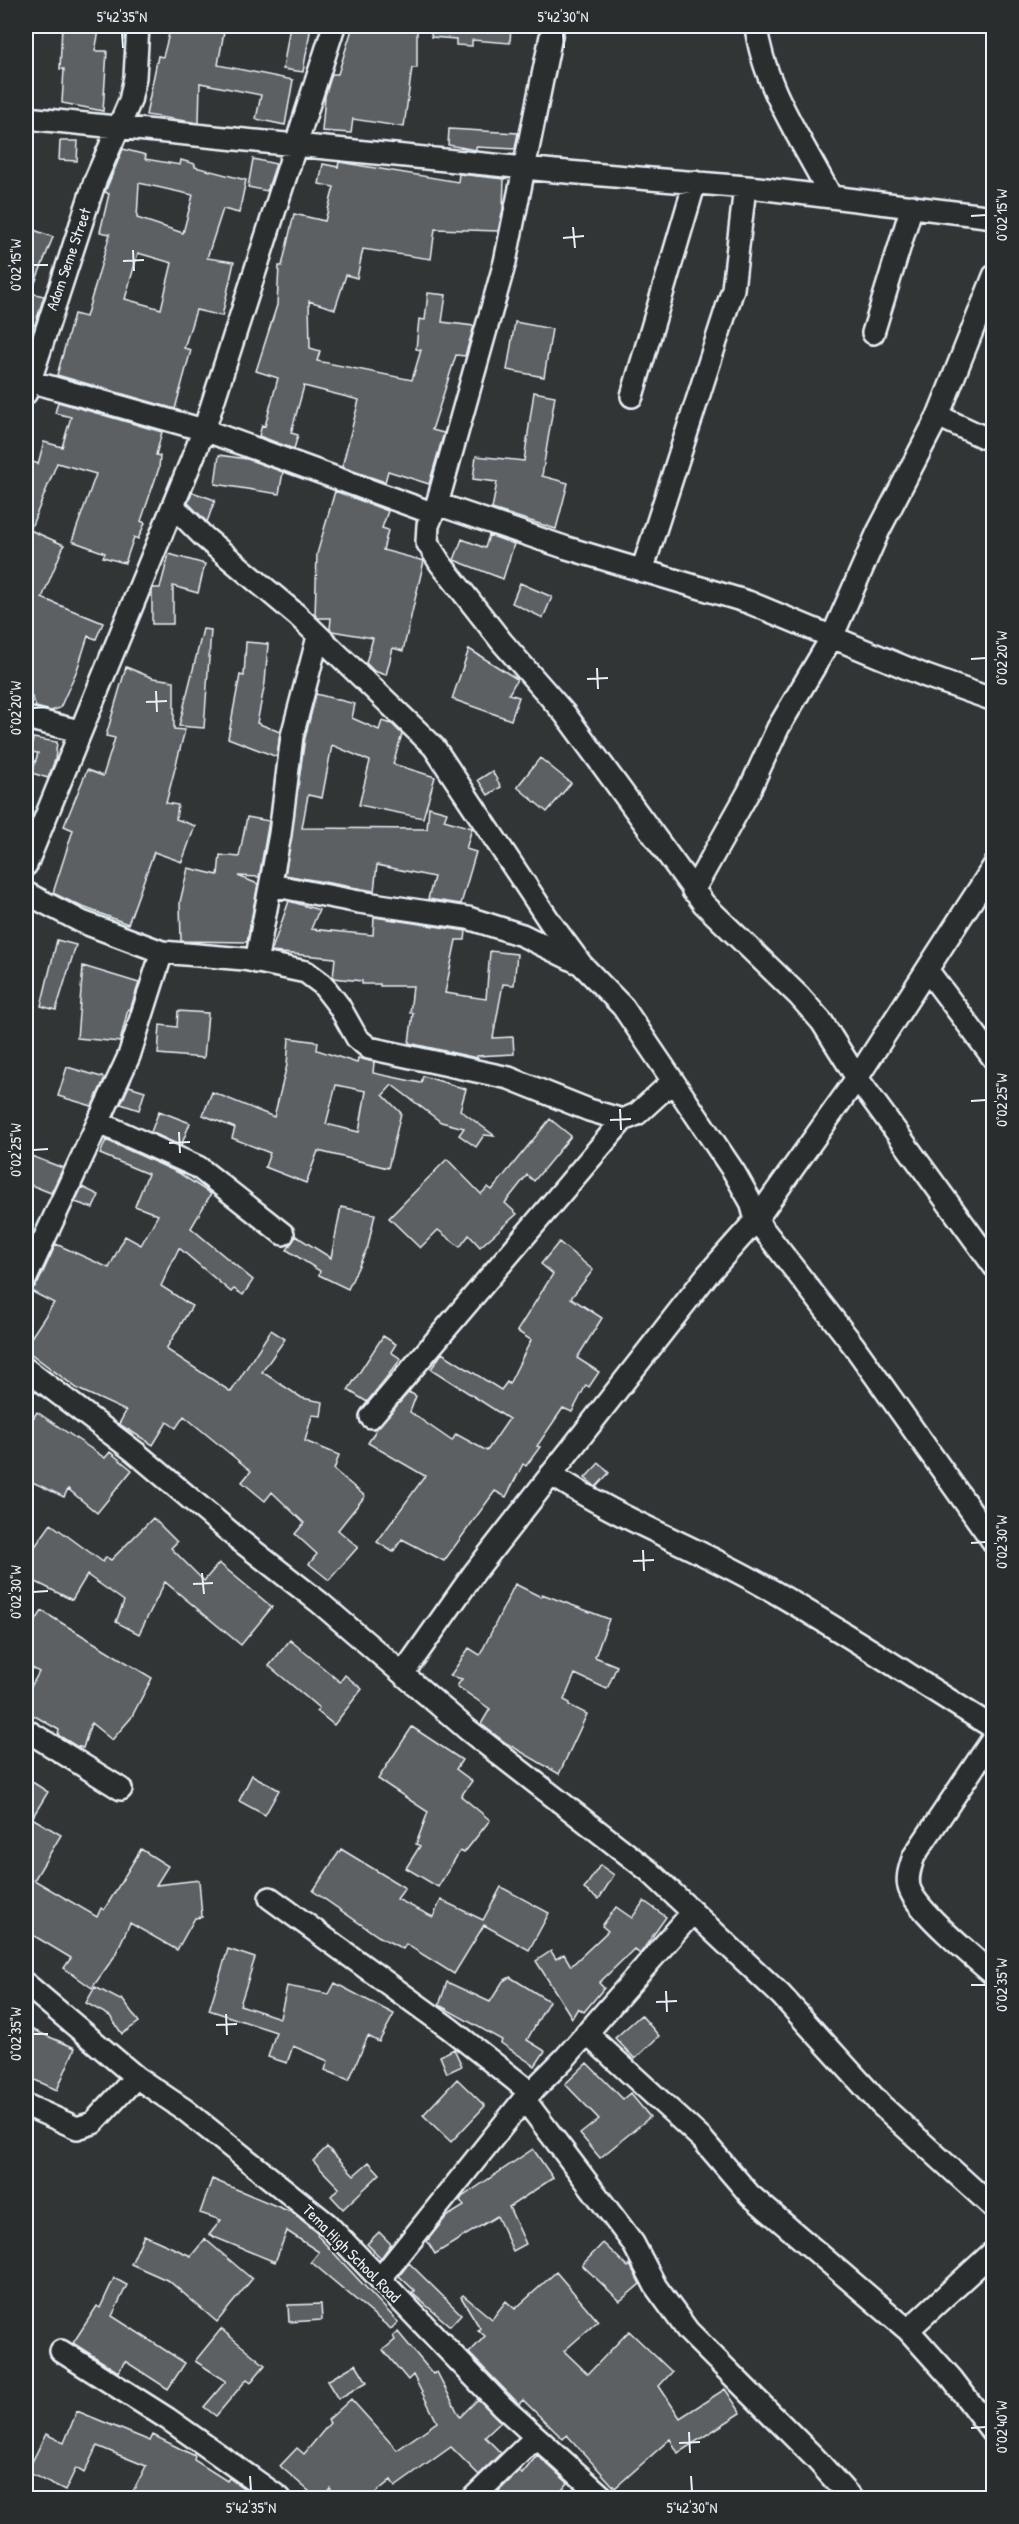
<svg xmlns="http://www.w3.org/2000/svg" width="1019" height="2524" font-family="'Patrick Hand',sans-serif">
<style>
.building{fill:#5c6063;stroke:#e8f1f8;stroke-width:1.5;fill-rule:evenodd}
.lines{fill:none;stroke-linecap:round;stroke-linejoin:round}
.minor-casing{stroke:#e8f1f8;stroke-width:26}
.minor{stroke:#2a2d2e;stroke-width:21}
.ticks{fill:none;stroke:#e8f1f8;stroke-width:2}
.labels{text-anchor:middle;dominant-baseline:central;stroke-width:4.5;stroke-linejoin:round;paint-order:stroke}
.street-label{font-size:16px;fill:#e8f1f8;stroke:#2a2d2e}
.neatline{fill:none;stroke:#e8f1f8;stroke-width:2}
.ticks-label{font-size:15px;text-anchor:middle;fill:#e8f1f8}
</style>
<rect width="100%" height="100%" fill="#323536"/>
<filter id="ink" filterUnits="userSpaceOnUse"><feTurbulence type="fractalNoise" baseFrequency=".0167" numOctaves="2"/><feDisplacementMap in="SourceGraphic" scale="12" xChannelSelector="R" yChannelSelector="G"/><feConvolveMatrix kernelMatrix="1 2 1 2 8 2 1 2 1" color-interpolation-filters="sRGB"/></filter>
<g filter="url(#ink)">
<path class="building" d="M62,26H100L95,51H107L103,111L62,103L64,69H60Z
M171,26H225L218,65L293,80L285,125L256,119L261,95L200,83L199,123L146,115L158,56L163,57Z
M290,26H311L303,72L283,69Z
M353,26L373,29V26H417V68H412L404,127L353,119L351,133L322,131L325,96L332,74H338Z
M432,26H511L510,43L472,40V46L456,45V39L431,37Z
M449,129L518,133L515,149L476,147V150L448,145Z
M60,141H78L77,161L59,160Z
M123,149L146,155L145,159L180,165L181,160L195,164V167L246,180L239,213L223,209L207,258L234,262L222,316L196,310L184,348L191,350L175,409L57,375L74,314L86,317L110,234L100,232L109,194L105,192ZM139,183L193,195L183,233L137,218ZM138,253L172,263L161,309L125,299Z
M253,159L276,164L267,191L248,187Z
M339,162L458,182L459,174L504,179L503,209L498,231L435,229L431,259L363,249L357,278L346,275L335,309L309,301L310,348L320,351L317,361L412,380L421,350L416,349L419,319L425,320L428,293L446,295L442,322L474,326L465,356L456,355L432,430L444,433L429,484L388,471L385,482L342,467L359,400L304,386L291,433L298,435L294,449L259,436L262,425L265,426L278,378L256,371L277,305L279,266H282L294,214L325,221L334,187L319,184L323,164L338,167Z
M34,230L53,237L31,293L44,296L35,325L26,321V252Z
M515,322L552,329L544,377L507,370Z
M534,392L555,396L542,476L568,483L556,529L492,509L497,482L473,479L476,456L524,461Z
M58,402L162,432L156,455L160,456L159,468L141,521L145,523L138,539L134,537L125,563L103,557L105,553L72,541L96,474L57,463L30,530L64,545L42,598L103,623L96,639L88,636L77,670L60,708L51,711L36,707L26,683V459L38,464L44,442L62,447L71,417L55,413Z
M219,455L247,459L283,472L279,494L215,484Z
M335,491L388,511L382,528L388,530L383,550L424,561L403,651L393,648L386,675L374,671L366,663L373,638L332,631L330,629L331,618H318L315,615L317,554Z
M192,492L215,500L207,522L188,503Z
M489,535L514,544L503,579L454,560L462,539L485,548Z
M169,554L205,564L198,593L173,586V624H152V590L153,588H160Z
M520,583L552,597L543,618L512,603Z
M203,629L211,630L204,728L179,726Z
M246,642L268,644L265,683L257,723L280,732L277,757L228,738L240,675L244,676Z
M469,649L517,679L509,694L519,697L511,720L452,699Z
M126,667L153,678L174,681V729L185,730L166,803L178,805L176,819L195,826L182,862L154,852L128,924L80,906L53,893L73,830L64,826L87,770L103,776L115,738L106,736Z
M316,694L355,704L352,718L379,730L382,721L392,724L402,734L393,764L435,777L423,818L359,805L370,761L332,745L322,798L308,795L302,828L427,829L429,807L447,812L444,820L472,828L466,849L476,852L461,904L428,899L434,877L377,865L374,891L285,875L305,738Z
M33,738L57,742L55,760L48,778L32,773L38,753L31,752Z
M540,758L571,783L547,812L517,787Z
M492,771L501,787L488,795L478,780Z
M247,817L269,821L259,877L238,876L258,884L247,942L181,941L180,902L188,868L218,875L220,855L239,857Z
M289,901L319,910L311,929L373,935L374,917L466,931L465,940H456L445,993L486,999L490,951L517,954L514,985L503,984L493,1038L513,1037L514,1054L477,1056V1058L409,1043L413,1013H410L413,986H380V984H362V981L333,978L335,958L271,952Z
M57,940L76,945L56,1010L41,1006Z
M83,966L139,983L130,1010L128,1009L120,1042L77,1038Z
M178,1011L208,1013L204,1058L158,1054L160,1025L177,1027Z
M289,1038L318,1042L317,1050L357,1063L358,1058L374,1062L373,1073L421,1083L423,1076L466,1089L460,1110L495,1136L484,1135L476,1147L459,1135L464,1128L441,1122L392,1085L383,1095L401,1113L388,1168L318,1151L306,1183L265,1167L270,1153L232,1138L235,1128L203,1115L212,1092L274,1117L287,1065ZM336,1085L366,1091L359,1132L326,1124Z
M67,1067L105,1078L92,1106L58,1096Z
M129,1086L145,1091L139,1110L121,1104Z
M159,1111L190,1123L181,1146L151,1132Z
M550,1119L571,1136L534,1181L527,1175L505,1203L517,1214L480,1247L469,1235L460,1247L438,1230L420,1248L389,1218L447,1159L481,1194L488,1187L492,1190Z
M106,1140L179,1173L211,1194L191,1228L253,1280L243,1295L234,1289L231,1292L179,1248L161,1286L192,1306L166,1349L231,1392L271,1330L285,1339L262,1372L302,1398L323,1402L321,1416L312,1415L305,1441L339,1455L334,1470L365,1496L338,1530L358,1547L329,1580L309,1564L317,1554L295,1534L304,1523L272,1492L265,1501L242,1482L251,1471L184,1416L176,1428L167,1422L153,1445L119,1424L126,1411L78,1389L26,1350V1345L54,1303L29,1290L38,1283L56,1244L109,1268L125,1236L141,1245L158,1215L135,1206L148,1174L100,1154Z
M26,1154L63,1168L51,1193L26,1183Z
M82,1187L99,1195L93,1208L75,1202Z
M341,1207L375,1214L368,1246L348,1289L319,1275L320,1271L287,1250L296,1236L331,1258Z
M26,1229L33,1232L26,1249Z
M559,1242L593,1270L571,1298L602,1318L577,1358L599,1372L589,1387L586,1385L572,1412L563,1408L537,1446L540,1447L526,1466L523,1464L506,1497L495,1491L444,1561L402,1539L393,1552L377,1542L425,1476L368,1443L377,1428L409,1392L416,1396L410,1412L452,1441L456,1434L487,1451L509,1419L431,1369L442,1353L501,1390L507,1382L509,1384L531,1340L517,1331L553,1274L541,1264Z
M383,1336L396,1344L391,1352L401,1359L367,1402L348,1390Z
M37,1412L105,1458L110,1452L132,1470L97,1513L68,1489L64,1497L26,1479V1429Z
M599,1463L609,1473L596,1487L585,1478Z
M153,1518L177,1542L171,1548L204,1581L219,1563L272,1607L241,1645L165,1582L139,1634L116,1622L124,1601L87,1575L72,1600L26,1577V1559L51,1524L103,1562L106,1557L111,1560Z
M515,1584L541,1597L542,1594L609,1619L595,1657L617,1666L607,1689L575,1674L564,1700L570,1703L569,1705L587,1714L559,1774L506,1743L481,1724L490,1709L457,1686L462,1679L450,1676L469,1648L480,1655Z
M42,1611L152,1678L131,1718L112,1740L91,1723L83,1748L76,1746L58,1735L59,1730L26,1711V1696L39,1672L26,1664V1636Z
M290,1640L340,1682L345,1675L362,1689L334,1725L317,1711L319,1708L269,1666Z
M412,1727L462,1760L456,1769L472,1781L461,1796L490,1820L464,1853L460,1851L438,1887L406,1868L420,1846L416,1844L428,1812L378,1779Z
M252,1775L279,1790L265,1815L239,1801Z
M26,1778L48,1792L32,1818L61,1835L34,1880L97,1917L101,1908L104,1910L141,1849L168,1866L156,1885L199,1880L202,1917L195,1918L177,1950L130,1923L114,1957L92,1988L64,1968L71,1958L26,1931Z
M341,1849L405,1888L397,1899L433,1917L441,1900L483,1920L501,1887L549,1913L529,1950L484,1925L454,1974L406,1944L403,1949L378,1936L313,1891Z
M600,1865L614,1875L599,1899L584,1889Z
M644,1901L666,1917L640,1954L634,1949L599,1983L604,1988L584,2012L578,2008L572,2018L536,1961L551,1951L556,1959L564,1954L571,1966L608,1931L602,1926L616,1907L632,1918Z
M228,1949L255,1958L240,2005L280,2018L287,1986L329,1994L335,1983L394,2014L379,2042L368,2036L349,2080L325,2070L328,2061L293,2046L287,2063L268,2057L276,2032L209,2010Z
M510,1977L549,2001L527,2040L545,2051L535,2066L501,2043L502,2040L439,2005L447,1982L490,2002L503,1981Z
M95,1987L120,2000L122,1999L139,2022L122,2034L110,2016L86,2003Z
M641,2015L659,2036L635,2059L615,2038Z
M31,2029L75,2048L57,2090L26,2076V2041Z
M454,2049L462,2066L447,2073L440,2056Z
M587,2063L623,2099L630,2093L650,2117L600,2158L580,2134L599,2119L565,2084Z
M457,2079L485,2106L451,2142L423,2115Z
M327,2147L354,2175L369,2162L380,2174L343,2209L331,2196L339,2188L313,2161Z
M533,2149L553,2178L509,2207L526,2244L513,2251L497,2216L435,2254L427,2241L446,2217L464,2206L460,2200L462,2197Z
M212,2179L293,2213L318,2233L317,2235L398,2322L391,2329L311,2262L319,2252L287,2231L275,2262L209,2235L221,2220L200,2213Z
M379,2232L391,2244L381,2258L367,2244Z
M144,2235L191,2256L205,2239L252,2279L217,2322L169,2281L131,2264Z
M603,2243L628,2267L630,2265L640,2284L620,2301L582,2265Z
M409,2263L461,2314L450,2326L412,2293L415,2291L399,2276Z
M556,2272L598,2321L564,2351L588,2374L629,2331L672,2372L659,2386L680,2418L725,2389L741,2413L678,2453L670,2439L615,2488L567,2435L563,2439L523,2400L519,2404L469,2353L485,2336L478,2330L480,2328L461,2297L463,2295L492,2319L506,2301L515,2309Z
M114,2278L127,2285L112,2316L185,2363L168,2389L125,2361L118,2372L73,2343L97,2306L100,2308Z
M321,2304L322,2320L289,2322L288,2305Z
M221,2329L265,2365L251,2382L247,2379L216,2416L204,2407L226,2381L195,2361Z
M398,2332L433,2374L437,2372L460,2417L478,2399L501,2422L485,2437L501,2453L479,2475L451,2447L395,2487L391,2480L368,2499H337L330,2488L321,2499H318L280,2466L297,2448L304,2454L330,2423L328,2420L351,2399L397,2450L437,2422L413,2375L408,2380L383,2350L395,2340L393,2336Z
M356,2364L367,2382L338,2399L327,2381Z
M77,2411L150,2441L153,2435L195,2456L194,2460L227,2481L229,2478L259,2499H129L146,2466L97,2446L84,2473L76,2468L65,2491L27,2472L46,2434L64,2443Z
M537,2455L568,2483L562,2490L569,2499H491L519,2471L522,2474Z"/>
<g class="lines">
<g class="minor-casing">
<path id="minor" d="M553,26L505,262L437,504L428,525L427,542L440,563L502,642L565,714L704,904L799,996L822,1022L857,1078L994,1266
M756,26C763,86 803,142 830,195
M26,118L555,171L758,188L994,217
M873,333L912,206
M26,380L204,430L432,513
M26,393L95,181L130,101L135,77L138,26
M632,396L695,182
M938,416L994,442
M437,504L567,548L748,602L926,676L994,700
M174,507L204,537L297,615L434,747L550,922L581,964L623,1007L673,1081L734,1172L751,1202L756,1220L854,1346L994,1543
M642,571L733,289L745,187
M26,718L79,731
M26,865L204,430L334,26
M271,885L359,902L468,918L522,935L577,962
M693,891L749,791L778,728L832,637L878,532L938,416L994,276
M26,893L82,922L162,952L244,959L306,972L322,984L339,1006L357,1038L369,1048L509,1078L589,1110L623,1120
M256,962L280,834L292,736L318,637
M928,971L994,1059
M100,1123L198,1167L283,1234
M26,1278L129,1056L162,952
M26,1369L135,1452L238,1539L319,1602L468,1730L649,1871L781,1995L881,2105L994,2208
M371,1417L623,1120L637,1114L673,1081
M551,1474C615,1517 686,1543 753,1580C835,1625 914,1679 994,1728
M404,1672L474,1573L708,1274L756,1220L857,1078L994,866
M26,1730L121,1789
M994,1737L914,1856C910,1867 905,1881 911,1892C921,1914 974,1958 994,1975
M270,1898L449,2028L530,2092
M26,1984L136,2077L185,2110L327,2224L502,2406L604,2498
M586,2033L702,2139L750,2195L908,2330L952,2379L994,2434
M524,2099L633,2243L656,2287L688,2331L815,2458L851,2498
M26,2105L77,2128L93,2123L136,2077
M380,2279L524,2099L564,2059L693,1912
M908,2330L994,2251
M61,2351L168,2419L280,2498
M473,2498L536,2437
M991,2498L994,2497"/>
</g>
<use href="#minor" class="minor"/>
</g>
</g>
<path class="ticks" d="M122,33L123,48M563,33L564,48M971,216L986,215M573,227L575,248M563,238L584,236M133,250L134,271M123,261L144,260M33,265H48M971,659L986,658M597,668L598,689M587,679L608,678M156,691L157,712M146,702L167,701M33,708L48,707M971,1101L986,1100M620,1109L621,1130M610,1120L631,1119M179,1132L180,1153M169,1143L190,1142M33,1150L48,1149M971,1543L986,1542M643,1550L644,1571M633,1561L654,1560M202,1573L204,1594M193,1584L213,1583M33,1592L48,1591M971,1985H986M666,1991L667,2012M656,2002L677,2001M226,2014L227,2035M216,2025L237,2024M33,2034H48M971,2428L986,2427M689,2432L690,2453M679,2443L700,2442M250,2476L251,2491M691,2476L692,2491"/>
<g class="labels">
<g class="street-label">
<text transform="translate(68 259) rotate(-71)">Adom Seme Street</text>
<text transform="translate(352 2253) rotate(45)">Tema High School Road</text>
</g>
</g>
<rect width="1019" height="2524" fill="none" stroke="#2a2d2e" stroke-width="66"/>
<rect x="33" y="33" width="953" height="2458" class="neatline"/>
<g class="ticks-label">
<text x="122" y="22">5°42'35"N</text>
<text x="563" y="22">5°42'30"N</text>
<text transform="translate(1002 215) rotate(-90)" y="5">0°02'15"W</text>
<text transform="translate(16 265) rotate(-90)" y="5">0°02'15"W</text>
<text transform="translate(1002 658) rotate(-90)" y="5">0°02'20"W</text>
<text transform="translate(16 708) rotate(-90)" y="5">0°02'20"W</text>
<text transform="translate(1002 1100) rotate(-90)" y="5">0°02'25"W</text>
<text transform="translate(16 1150) rotate(-90)" y="5">0°02'25"W</text>
<text transform="translate(1002 1542) rotate(-90)" y="5">0°02'30"W</text>
<text transform="translate(16 1592) rotate(-90)" y="5">0°02'30"W</text>
<text transform="translate(1002 1985) rotate(-90)" y="5">0°02'35"W</text>
<text transform="translate(16 2034) rotate(-90)" y="5">0°02'35"W</text>
<text transform="translate(1002 2427) rotate(-90)" y="5">0°02'40"W</text>
<text x="251" y="2513">5°42'35"N</text>
<text x="692" y="2513">5°42'30"N</text>
</g>
</svg>
